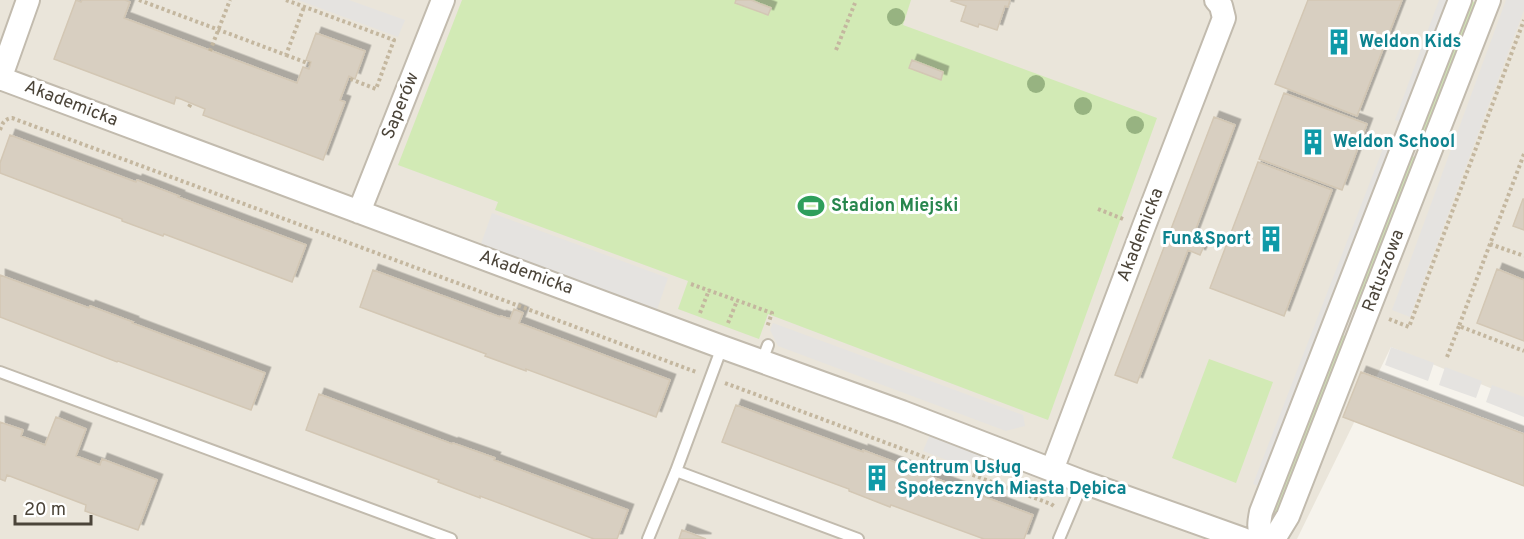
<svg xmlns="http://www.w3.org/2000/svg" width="1524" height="539" font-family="Overpass,sans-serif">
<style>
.residential{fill:#eae5da}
.green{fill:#d2eab5}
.parking{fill:#e5e3e0}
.building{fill:#d8cfc1;stroke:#d3c7b4;stroke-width:1.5;filter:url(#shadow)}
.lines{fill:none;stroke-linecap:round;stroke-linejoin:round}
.lane-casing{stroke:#c2bbae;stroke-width:14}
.street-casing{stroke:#c2bbae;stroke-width:26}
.path{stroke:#c4b79f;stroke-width:4;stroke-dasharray:3 3;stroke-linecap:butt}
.lane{stroke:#fff;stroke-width:10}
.street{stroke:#fff;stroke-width:22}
.tree{fill:#97b381}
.labels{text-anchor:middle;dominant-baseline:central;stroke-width:6;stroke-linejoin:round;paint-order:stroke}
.culture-label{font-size:18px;font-weight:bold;fill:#0d838f;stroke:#fff;text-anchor:start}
.street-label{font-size:18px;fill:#4b4439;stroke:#fff}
.leisure-label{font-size:18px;font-weight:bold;fill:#27864d;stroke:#fff;text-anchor:start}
</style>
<defs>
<filter id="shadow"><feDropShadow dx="5.5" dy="-5.5" stdDeviation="0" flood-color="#0004"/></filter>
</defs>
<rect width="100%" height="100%" fill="#f6f3ec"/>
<path class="residential" d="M0,0H1524V402L1391,347L1297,539H0Z"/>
<path class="green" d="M462,0H911L903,25L1157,118L1048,420L768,314L759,339L678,309L688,281L495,210L498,202L398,165Z
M1469,0L1477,3L1424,145L1412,141Z
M1407,154L1419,159L1360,312L1348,305Z
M1340,335L1346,336L1278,514L1272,512Z
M1209,359L1273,382L1236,483L1172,458Z"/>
<path class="parking" d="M298,0H349L405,20L398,37Z
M1439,0H1451L1403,123L1395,120Z
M1506,0H1524V10L1410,317L1392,310Z
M1384,146L1394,150L1262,487L1253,484Z
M492,213L668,278L653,321L477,255Z
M773,323L1023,415L1025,426L1006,431L778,346L770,330Z
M1391,347L1434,363L1428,381L1385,365Z
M1445,367L1482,381L1476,398L1439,385Z
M1492,385L1524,397V417L1486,402Z
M934,425L996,448L986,475L923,451Z"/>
<path class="building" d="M76,0L81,2L82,0H125L130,2L124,18L297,83L303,67L309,69L311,62L306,60L316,33L365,51L355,79L349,76L340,100L345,102L323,160L203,115L205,109L176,97L174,104L54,59Z
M736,0H751L771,8L768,15L735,3Z
M952,0H1010L1008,7L1005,6L997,30L979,24L978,27L961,21L966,6L951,1Z
M1308,0H1402L1357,116L1275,84Z
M912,60L943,72L941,80L909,68Z
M1284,93L1367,124L1342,190L1259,159Z
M1214,117L1235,125L1191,242L1204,246L1200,255L1188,250L1137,383L1115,375Z
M10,135L136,182L137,180L179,196L178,197L306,245L292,282L164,234L163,236L122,221V219L0,173V163Z
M1258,162L1332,190L1284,316L1210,288Z
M1523,199H1524V230L1513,226Z
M1497,269L1524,280V341L1477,323Z
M373,270L500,317L501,316L510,319L514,309L523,313L519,323L670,380L656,417L526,369V371L485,356L486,354L360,307Z
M0,275L89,308L90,306L133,322L132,323L265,373L251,410L118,361L117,362L0,317Z
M1361,372L1524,434V486L1343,417Z
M319,394L452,444L453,443L495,458L494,460L628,510L617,539H594L480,496V498L438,482L439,480L306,430Z
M736,405L863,452V450L905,466V467L1033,515L1024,539H984L891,505L890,507L849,491V489L722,442Z
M56,417L86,429L76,456L100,465L102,459L157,480L138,530L85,511L86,505L7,475L5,481L0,479V422L23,430L21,436L45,445Z
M682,530L706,539H679Z"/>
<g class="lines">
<g class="lane-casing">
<path id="lane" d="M762,361L768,345
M0,372L451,539
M676,471L858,539
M648,539L676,471L722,347
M1059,539L1083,482"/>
</g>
<g class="street-casing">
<path id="street" d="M0,78L722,347L902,412L1083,482L1243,539
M0,79L28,0
M359,212L443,0
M1052,470L1144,226L1224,18L1221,6L1216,0
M1262,539C1258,529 1259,522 1261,512L1460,0
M1274,539L1288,516L1489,0"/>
</g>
<path class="path" d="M139,0L286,55L304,7
M286,0L394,40L376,89L348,78
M836,50L855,3
M210,51L230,0
M286,55L310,64
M189,107L191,103
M0,130C2,124 4,119 12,118L557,320L696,372
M1524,154L1459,326L1524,351
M1098,209L1123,219
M1490,244L1524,256
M691,284L772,313L767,327
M700,313L709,290
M1389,319L1409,327L1524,20
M728,323L737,301
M1447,357L1459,326
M725,383L1051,504L1055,507"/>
<use href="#lane" class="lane"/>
<use href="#street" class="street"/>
</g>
<g class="tree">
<circle cx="896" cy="17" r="9"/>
<circle cx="1036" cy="84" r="9"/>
<circle cx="1083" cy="106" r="9"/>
<circle cx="1135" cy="125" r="9"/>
</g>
<defs>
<g id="building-bare" transform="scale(2.07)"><path d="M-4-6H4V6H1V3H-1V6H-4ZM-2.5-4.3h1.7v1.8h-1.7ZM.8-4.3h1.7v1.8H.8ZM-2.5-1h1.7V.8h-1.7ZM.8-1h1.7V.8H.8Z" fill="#0f9aa8" stroke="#fff" stroke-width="2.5" paint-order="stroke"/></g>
<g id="stadium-bare" transform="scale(2.07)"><path d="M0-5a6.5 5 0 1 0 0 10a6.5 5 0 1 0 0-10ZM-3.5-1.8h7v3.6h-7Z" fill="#2e9e5b" stroke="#fff" stroke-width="2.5" paint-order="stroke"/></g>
</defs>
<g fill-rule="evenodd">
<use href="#building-bare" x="1339" y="42"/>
<use href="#building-bare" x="1313" y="142"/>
<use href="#stadium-bare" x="811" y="206"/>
<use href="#building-bare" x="1271" y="239"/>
<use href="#building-bare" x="877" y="478"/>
</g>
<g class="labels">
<g class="culture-label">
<text x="1359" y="42">Weldon Kids</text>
<text x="1333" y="142">Weldon School</text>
<text x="1251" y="239" text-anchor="end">Fun&amp;Sport</text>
<text x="897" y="468">Centrum Usług<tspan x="897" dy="21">Społecznych Miasta Dębica</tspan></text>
</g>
<g class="street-label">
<text transform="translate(71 104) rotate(21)">Akademicka</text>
<text transform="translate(401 106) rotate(-68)">Saperów</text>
<text transform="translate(1141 235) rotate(-69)">Akademicka</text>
<text transform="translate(1384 271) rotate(-69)">Ratuszowa</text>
<text transform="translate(526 273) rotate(20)">Akademicka</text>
</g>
<g class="leisure-label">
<text x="831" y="206">Stadion Miejski</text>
</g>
</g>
<path d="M15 515v9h76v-9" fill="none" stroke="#4b4439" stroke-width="3"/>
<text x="24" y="515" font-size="18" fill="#4b4439" stroke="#ffffff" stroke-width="4.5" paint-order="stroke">20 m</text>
</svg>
